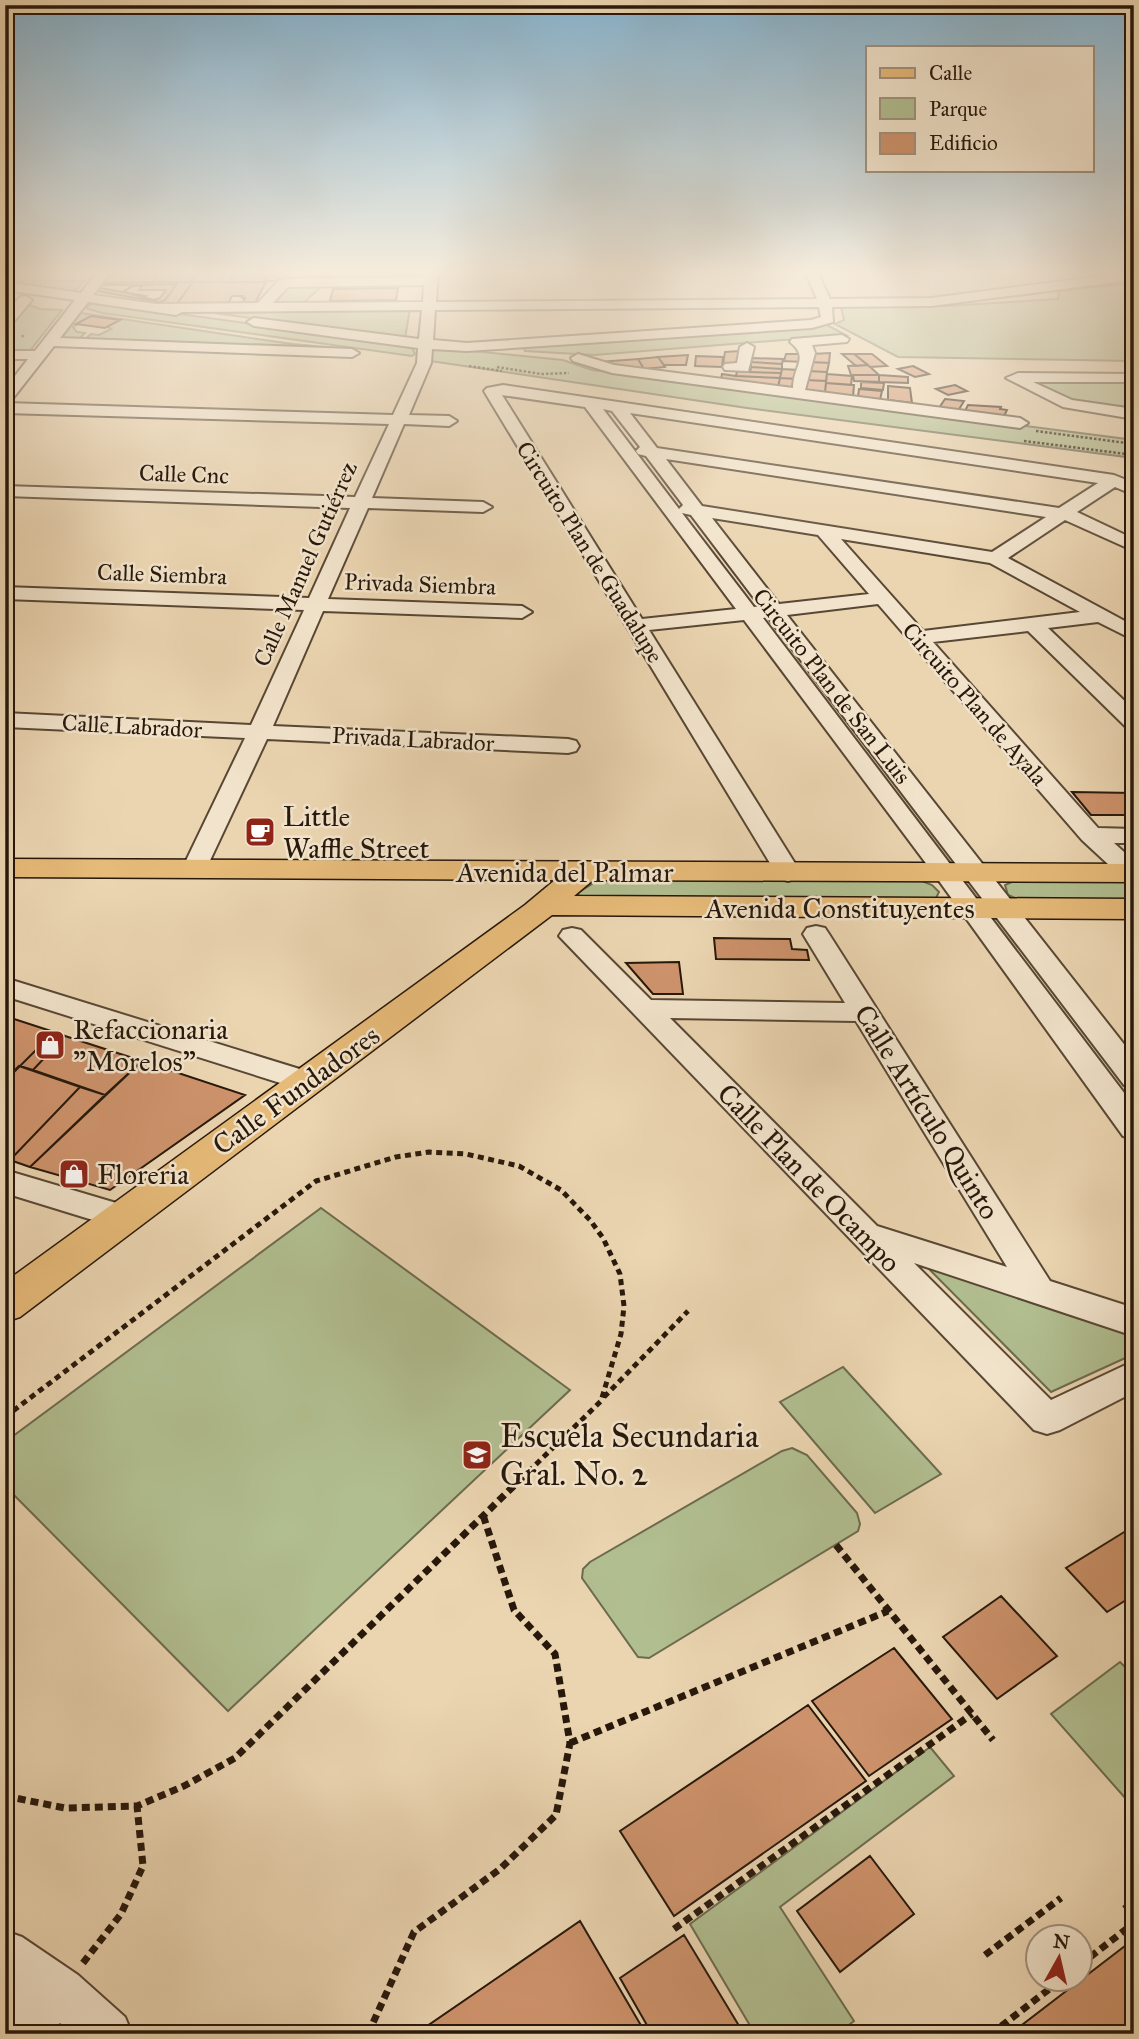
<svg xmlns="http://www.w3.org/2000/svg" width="1139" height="2039" font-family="'IM FELL Great Primer',serif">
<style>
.green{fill:#b1be90;stroke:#6c6b4e;stroke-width:2}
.building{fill:#ce936c;stroke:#27180b;stroke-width:2;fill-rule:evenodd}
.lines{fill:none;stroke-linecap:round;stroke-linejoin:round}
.minor-casing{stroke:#584734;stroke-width:4}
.major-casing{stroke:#27180b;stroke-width:3}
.path-far2{stroke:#27180b;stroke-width:2.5;stroke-dasharray:2.5 2;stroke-linecap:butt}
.path-far1{stroke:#27180b;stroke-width:5;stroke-dasharray:6 4.5;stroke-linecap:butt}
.path{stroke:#27180b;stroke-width:7;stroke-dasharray:8 5;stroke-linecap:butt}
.minor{fill:#f2e4cc;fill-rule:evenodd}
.major{fill:#e6ba78;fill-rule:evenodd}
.path-bridge{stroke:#27180b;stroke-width:2.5;stroke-dasharray:2.5 2;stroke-linecap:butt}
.labels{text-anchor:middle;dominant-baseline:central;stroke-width:5;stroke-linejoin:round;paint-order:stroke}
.far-street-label{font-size:23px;fill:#27180b;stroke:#f2e4cc}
.poi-label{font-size:28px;fill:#27180b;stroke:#f2e4cc;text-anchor:start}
.street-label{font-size:28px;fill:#27180b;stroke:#f2e4cc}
.near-poi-label{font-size:33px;fill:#27180b;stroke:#f2e4cc;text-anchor:start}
</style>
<rect width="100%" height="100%" fill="#ebd5b1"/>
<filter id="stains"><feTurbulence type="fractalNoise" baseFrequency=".00286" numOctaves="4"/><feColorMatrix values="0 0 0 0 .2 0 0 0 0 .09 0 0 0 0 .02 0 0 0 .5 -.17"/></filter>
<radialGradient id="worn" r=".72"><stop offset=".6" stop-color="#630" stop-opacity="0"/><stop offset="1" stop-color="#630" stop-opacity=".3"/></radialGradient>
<path class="green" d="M5,271H24L16,280L84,281L73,293L5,283Z
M1134,283V361L898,357L835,324L844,320L841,307L946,306L1058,299L1059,291Z
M292,284L322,286L302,304L271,302Z
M93,302L411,346L415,354L412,356L102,313L86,308Z
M27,304L40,309L62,310L29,352H5V330Z
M410,309L405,338L402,339L214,313Z
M81,313L292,344L326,347L85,339L91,334L99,335L111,329L91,316L73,327L77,332L85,333L79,339H61Z
M808,322L827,325L846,335L594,355L525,351L521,340Z
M434,347L563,360L592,370L1134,440V458L747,408L430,361Z
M1026,380L1124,382L1134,398V410L1073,401Z
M600,879L922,881L932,885L939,892L936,898L583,897L576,894Z
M1014,881H1134V900H1020L1008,895L1005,885Z
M321,1208L570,1390L228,1711L5,1486V1442Z
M926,1266L1134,1334V1354L1051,1392Z
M843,1367L941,1474L875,1513L780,1402Z
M792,1448L807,1455L857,1513L860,1524L858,1531L649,1658L638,1657L582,1578L583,1569L590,1562L782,1451Z
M1120,1662L1134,1676V1808L1051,1714Z
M930,1747L954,1776L780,1907L854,2021L837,2034H775L770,2026L755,2034L690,1924Z"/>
<path class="building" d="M160,271L177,273H196L191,282H153Z
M197,271H226L220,282H191Z
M268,271L264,282H229L235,271Z
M269,271H288L284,281H265Z
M288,271H305L303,281H285Z
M306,271H323L320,281H303Z
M324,271H341L339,280L321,281Z
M109,275H157L153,282L104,283Z
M153,282L152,285H102L104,283Z
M175,282H193L176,305L160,302L165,300L177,284L173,285Z
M193,282H266L254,305H176ZM232,296H243L242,298H245L242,304H228Z
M177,284L165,300L160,302L141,299L146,296L123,292L133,285ZM133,286H142L139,290H166L160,298L154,300L124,292Z
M100,288L146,296L141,299L98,291Z
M398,288L396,300L330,301L333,289Z
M91,316L120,320L105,328L76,324Z
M740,351L739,365L723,364L725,352Z
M830,353L829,363L809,362L811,354Z
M786,354H805L803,362L784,361Z
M842,354H854L868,365L856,366Z
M854,354H872L887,366L870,367Z
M688,355L686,365H664L658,357Z
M696,356L723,357L722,367L695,366Z
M658,357L665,367L644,369L638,359Z
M752,358L783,359L782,364L751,362Z
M638,359L644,369L598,362Z
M751,362L782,364V369L751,367Z
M811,362L829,363L827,372L809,371Z
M868,365L879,375H851L848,366Z
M913,366L929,374L915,377L898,369Z
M751,367L782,369L781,373L750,372Z
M782,369L799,370L798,379L780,378Z
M737,371L750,372L781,373L780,378L736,376Z
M807,371L827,372L826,381L806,380Z
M722,374L736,376L780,378L778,387L721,379Z
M827,374L852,376L851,385L826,383Z
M853,375H879V382L854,381Z
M879,375L908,377V383L879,382Z
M780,378L798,379L796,389L778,387Z
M806,380L826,381L825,393L804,390Z
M861,382L884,383L883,390L861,388Z
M826,383L854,385L853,397L825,393Z
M955,385L967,391L948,395L936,389Z
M888,386L910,388L912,403L888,400Z
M859,389L882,391L880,400L858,397Z
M945,399L964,401L958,411L939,408Z
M968,405L1001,407L1000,409L1007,410L1004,416L965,411Z
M1072,792L1134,793V815H1091Z
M714,938L790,939L792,949L807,950L809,960L716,959Z
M679,962L683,994H653L626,963Z
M5,1016L54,1032L12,1074L5,1071Z
M54,1032L65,1036L33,1070L20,1066Z
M65,1036L142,1061L105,1095L33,1070Z
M142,1061L245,1095L110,1190L30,1167Z
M19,1066L80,1087L10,1160L5,1158V1080Z
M80,1087L105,1095L30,1167L10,1160Z
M1134,1526V1595L1107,1612L1066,1568Z
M1001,1596L1057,1656L997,1699L943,1637Z
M894,1648L952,1719L869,1776L812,1701Z
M808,1705L866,1781L674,1916L620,1831Z
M870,1856L914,1914L840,1972L797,1911Z
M580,1921L646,2034H418L417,2033Z
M684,1935L744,2034H652L620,1978Z
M1134,1939V2034H1010Z"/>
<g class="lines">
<g class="minor-casing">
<path id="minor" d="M98,271H111L93,295L156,304L258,303L279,280L284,279L425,277L426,271H438L436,302L817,299L805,271H817L830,299L931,298L1134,272V280L931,306L832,307L833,322L812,328L467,351L432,349L431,363L409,415L449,416L457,421L449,426L404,424L372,498L483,502L492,507L483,512L368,508L328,599L522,606L532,612L522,618L323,611L273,726L568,739L576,741L579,746L576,751L568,753L267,739L206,869L203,874L194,876L185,874L182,869L245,738L5,727V713L251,725L304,610L5,599V587L309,598L350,508L5,496V486L355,497L389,424L5,413V389L28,359H5V351H35L75,300L5,290V282L81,293ZM424,285L423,302L273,303L288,287ZM88,302L176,315L182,312L422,310L419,339L254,318L247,322L254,326L418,348L417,363L393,415L6,403L10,402L54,346L352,357L359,353L352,349L60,338ZM819,307L821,317L811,320L467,343L433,340L435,310Z
M25,296L32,300L10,326L5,327V314L20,297Z
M842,335L849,339L847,342L812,345L815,353L805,390L1020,418L1028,423L1020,428L612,373L573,361L571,358L578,354L614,365L793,388C793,366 810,358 790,342L792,339Z
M747,343L754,347L748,371L725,370L723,367L725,364L737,363L740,347Z
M1018,373L1134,374V382H1033L1072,400L1134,409V419L1063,407L1006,378Z
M503,385L1114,475L1134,483V495L1115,487L1077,512L1134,539V551L1065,520L1008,558L1134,626V640L1098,622L1048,628L1134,710V729L1126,727L1028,631L933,642L1098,828L1134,829V843H1114L1134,861V880L1123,878L1082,840L878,604L787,615L1134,1057V1088L1124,1085L768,617L763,618L1134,1106V1139L1123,1136L937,878L744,620L649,630L801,873L797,878L788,881L779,878L484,391L487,388ZM502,395L585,407L736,609L642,619ZM603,409L612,411L640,447L636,451L638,454L646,456L683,505L679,509ZM630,413L1098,483L1059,508L657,448ZM666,459L1046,517L992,552L702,506ZM682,513L691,515L760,606L754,607ZM712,518L818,535L869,594L779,604ZM841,539L990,563L1080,612L923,631Z
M816,926L825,928L829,934L1050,1281L1134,1308V1336L914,1263L1051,1400L1134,1361V1392L1060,1430L1047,1434L1034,1430L559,936L563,930L572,928L581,930L651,1000L845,1003L803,934L807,928ZM670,1018L856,1021L1007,1267L877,1226Z
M5,978L319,1075L324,1082L319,1089L309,1092L5,996Z
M5,1170L133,1208L138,1217L133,1226L122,1229L5,1193Z
M5,1931L22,1937L78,1975L125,2017L132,2034H71L60,2023L50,2031L51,2034H5Z"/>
</g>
<g class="major-casing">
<path id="major" d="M5,859L1134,864V882L593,880L574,896L1134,899V919L552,915L20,1317L5,1322V1282L525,905L555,880L5,877Z"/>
</g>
<path class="path-far2" d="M469,366L502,371
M497,367L541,374L569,373
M1036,431L1134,444
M1024,441L1134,455"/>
<path class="path-far1" d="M604,1397L688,1311
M5,1417L316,1181L396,1157L429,1152L466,1154L519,1166L561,1190L590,1220L603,1238L620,1274L624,1306L621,1334L601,1401L525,1475"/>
<path class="path" d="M836,1545L993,1740
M570,1743L888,1611
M5,1796L65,1808L137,1806L184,1786L235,1758L526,1474
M1125,1904L1134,1915
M674,1929L972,1714
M985,1955L1061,1898
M83,1963L121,1914L143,1866L137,1806
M1080,1965L1134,1923
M368,2034L414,1932L500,1869L556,1815L570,1743L555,1654L514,1610L483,1515
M875,2034L877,2032
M991,2034L1061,1980"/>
<use href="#minor" class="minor"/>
<use href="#major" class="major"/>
<path class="path-bridge" d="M22,335L24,338"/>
</g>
<linearGradient id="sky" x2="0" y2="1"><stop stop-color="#88b6d2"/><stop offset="0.49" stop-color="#f6ecdc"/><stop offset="1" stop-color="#f6ecdc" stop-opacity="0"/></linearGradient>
<rect width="1139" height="557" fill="url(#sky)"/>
<defs>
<g id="cafe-square" transform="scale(1.575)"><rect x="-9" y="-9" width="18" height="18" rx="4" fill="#8f2418" stroke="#f2e4cc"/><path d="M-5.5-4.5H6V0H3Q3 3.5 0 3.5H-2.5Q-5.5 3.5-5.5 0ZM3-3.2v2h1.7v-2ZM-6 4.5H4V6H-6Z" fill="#fff"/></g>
<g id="shop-square" transform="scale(1.575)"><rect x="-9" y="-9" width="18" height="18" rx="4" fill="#8f2418" stroke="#f2e4cc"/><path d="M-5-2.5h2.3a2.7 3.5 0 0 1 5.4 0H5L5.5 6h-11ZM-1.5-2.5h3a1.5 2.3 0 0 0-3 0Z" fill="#fff"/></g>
<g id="school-square" transform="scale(1.575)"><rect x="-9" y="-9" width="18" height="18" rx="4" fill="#8f2418" stroke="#f2e4cc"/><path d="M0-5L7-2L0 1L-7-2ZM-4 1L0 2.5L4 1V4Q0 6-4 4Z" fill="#fff"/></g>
</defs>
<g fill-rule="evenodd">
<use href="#cafe-square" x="260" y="832"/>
<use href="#shop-square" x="50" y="1045"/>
<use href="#shop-square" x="74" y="1174"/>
<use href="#school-square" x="477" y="1455"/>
</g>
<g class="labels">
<g class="far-street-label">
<text transform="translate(184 474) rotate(2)">Calle Cnc</text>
<text transform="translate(590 552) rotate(58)">Circuito Plan de Guadalupe</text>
<text transform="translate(305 564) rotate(-66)">Calle Manuel Gutiérrez</text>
<text transform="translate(162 574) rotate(2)">Calle Siembra</text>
<text transform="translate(420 584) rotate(2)">Privada Siembra</text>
<text transform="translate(832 686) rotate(52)">Circuito Plan de San Luis</text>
<text transform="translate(975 704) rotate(49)">Circuito Plan de Ayala</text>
<text transform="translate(132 726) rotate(3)">Calle Labrador</text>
<text transform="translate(413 739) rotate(3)">Privada Labrador</text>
</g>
<g class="poi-label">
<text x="283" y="816">Little<tspan x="283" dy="32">Waffle Street</tspan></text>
<text x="73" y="1029">Refaccionaria<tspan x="73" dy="32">"Morelos"</tspan></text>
<text x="97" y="1174">Floreria</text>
</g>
<g class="street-label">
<text x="565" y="872">Avenida del Palmar</text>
<text x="840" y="908">Avenida Constituyentes</text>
<text transform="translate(296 1090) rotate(-36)">Calle Fundadores</text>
<text transform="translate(927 1112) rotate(58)">Calle Artículo Quinto</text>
<text transform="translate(809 1178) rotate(46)">Calle Plan de Ocampo</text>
</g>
<g class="near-poi-label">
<text x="500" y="1436">Escuela Secundaria<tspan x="500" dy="38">Gral. No. 2</tspan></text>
</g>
</g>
<rect width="1139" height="2039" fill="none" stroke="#ebd5b1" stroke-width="28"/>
<rect x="7" y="7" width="1125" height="2025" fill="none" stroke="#27180b" stroke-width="3.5"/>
<rect x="14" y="14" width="1111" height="2011" fill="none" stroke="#27180b" stroke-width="2"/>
<rect x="866" y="46" width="228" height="126" fill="#f2e4cc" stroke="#a1927f" stroke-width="2"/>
<rect x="880" y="68" width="35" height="10" fill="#e6ba78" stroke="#a1927f" stroke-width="2"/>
<text x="929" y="80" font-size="21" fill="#27180b">Calle</text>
<rect x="880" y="98" width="35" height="21" fill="#b1be90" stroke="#a1927f" stroke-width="2"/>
<text x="929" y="116" font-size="21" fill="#27180b">Parque</text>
<rect x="880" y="133" width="35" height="21" fill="#ce936c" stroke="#a1927f" stroke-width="2"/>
<text x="929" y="150" font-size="21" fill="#27180b">Edificio</text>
<g transform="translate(1059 1958) rotate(8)"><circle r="33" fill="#f2e4cc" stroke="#a1927f" stroke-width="2"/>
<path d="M0-5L12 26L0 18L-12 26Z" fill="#8f2418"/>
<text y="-10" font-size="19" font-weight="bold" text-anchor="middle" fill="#27180b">N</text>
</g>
<rect width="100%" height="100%" filter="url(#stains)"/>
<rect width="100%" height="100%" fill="url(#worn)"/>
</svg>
